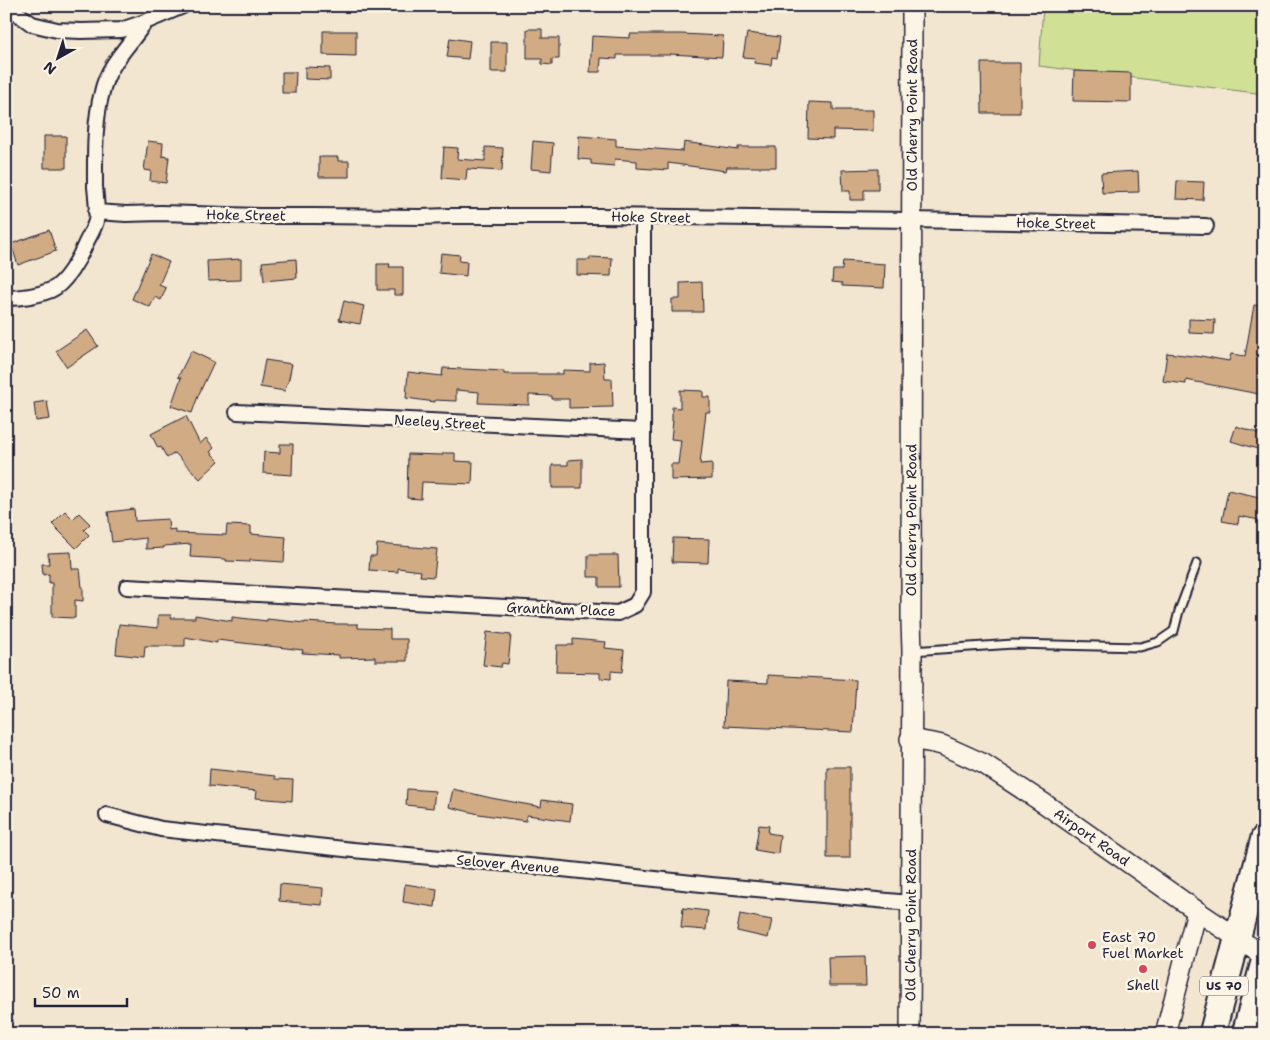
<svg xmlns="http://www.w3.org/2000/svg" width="1270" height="1040" font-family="'Shantell Sans',sans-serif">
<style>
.green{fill:#d0e195;stroke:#798268}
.building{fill:#d1ab83;stroke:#22223b}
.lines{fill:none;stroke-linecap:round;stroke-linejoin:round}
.lane-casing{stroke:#22223b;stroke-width:11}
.street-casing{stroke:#22223b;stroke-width:18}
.secondary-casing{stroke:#22223b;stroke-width:22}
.highway-casing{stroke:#22223b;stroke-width:29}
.lane{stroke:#fcf5e5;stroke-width:7}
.street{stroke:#fcf5e5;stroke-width:14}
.secondary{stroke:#fcf5e5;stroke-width:19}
.highway{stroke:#fcf5e5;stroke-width:25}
.poi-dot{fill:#d1495b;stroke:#fcf5e5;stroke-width:2}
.labels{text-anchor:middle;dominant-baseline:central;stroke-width:5;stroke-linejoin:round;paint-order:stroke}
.shield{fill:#fcf5e5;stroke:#63616e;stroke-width:1}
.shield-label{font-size:12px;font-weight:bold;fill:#22223b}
.street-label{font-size:14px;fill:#22223b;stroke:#fcf5e5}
.poi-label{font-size:14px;fill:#22223b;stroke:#fcf5e5;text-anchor:start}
</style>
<rect width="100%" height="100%" fill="#f3e6d1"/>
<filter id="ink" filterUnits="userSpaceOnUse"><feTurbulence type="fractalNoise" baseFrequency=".02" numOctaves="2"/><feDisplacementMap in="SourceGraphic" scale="10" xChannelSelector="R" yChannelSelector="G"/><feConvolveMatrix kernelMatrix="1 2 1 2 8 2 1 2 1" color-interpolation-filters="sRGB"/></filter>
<g filter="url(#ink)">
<path class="green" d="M1043,6H1264V94L1039,66Z"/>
<path class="building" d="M527,29H542V38H559V59H552V65L542,64V59H527Z
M323,31H356V56L323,55Z
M747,33L780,37L777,58L772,57L771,65L754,63L755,58L743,57Z
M630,34H681L723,36L722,57L670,54V55H617V59L601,58L600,72H590L592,36L630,38Z
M450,38L470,41L468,59L447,57Z
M491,42H507V72H491Z
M981,63H1020V113H982Z
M305,67L330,68V80L305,79Z
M1074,71L1131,73V102L1073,101Z
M282,72H296L295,93H282Z
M809,102L833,103V110H873V131L833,130V139L808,138Z
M44,136H66V168H44Z
M579,136L616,139V146L683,151L684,142L738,150V147H776V167H727L726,171L668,163V170L637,168V161L615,159L614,166L591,164V160L578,159Z
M148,141L163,143L162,156L169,157L166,183L150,181L151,171L144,170Z
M533,141L553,143L551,171L531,169Z
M444,147L458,148L457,159L485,161V147L503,148L502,171L467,169L466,180L442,178Z
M319,157H338V161H349V177H319Z
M878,169V190H864V200H850V191H843L842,170Z
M1138,171L1139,192L1102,193L1101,173Z
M1177,181L1204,182L1203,200L1176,199Z
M49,230L56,251L18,265L11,244Z
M441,253L460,255L459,261L467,262L466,276L439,273Z
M151,254L169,262L159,285L166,288L161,300L155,297L150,307L132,299Z
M590,257L612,258L611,276L577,275V260H590Z
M241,259V280L208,281L207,261Z
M296,259L297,278L264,281L262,262Z
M843,261L885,264L884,288L842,286V283L832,282L833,270H842Z
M377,264H390L389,267H403V295H394V290H377Z
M702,282L703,312H672V299H680V283Z
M344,301L364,306L360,324L339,320Z
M1254,305L1264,306V395L1186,380V384L1163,381L1167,353L1201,357V356L1229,361L1231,354L1245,356Z
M1189,319L1215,320L1214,334L1189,333Z
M87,330L98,346L67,367L56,351Z
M191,351L214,362L198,396L192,413L171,406L181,378L178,377Z
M265,360L292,364L288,383H287L285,391L260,387Z
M604,362L605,379H612L613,407L569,408V399H552V396L529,395V405L478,403L479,392L456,390V401L435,400V402L406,398L408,372L442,376L443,368L504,371V374H563V370L590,371V363Z
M680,390L703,391V397H710V412H706L700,464L712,463V479L671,480V464H678L681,440L671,439L673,421H672V407L680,408Z
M47,401L50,419L36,421L34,403Z
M186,416L200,444L206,438L214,448L210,452L219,461L200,479L175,453L167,458L161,447L158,448L151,434Z
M1236,426L1264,435V451L1231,441Z
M280,444H293L292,475L263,473L264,452L280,453Z
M443,453H455V461L473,462L472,484L422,482L421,499L407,498L408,454L443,455Z
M582,459V488H552V465H568V460Z
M1228,490L1264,498V521L1239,516L1238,524L1222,521Z
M134,509L135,521L168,519L169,530L175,529V533L226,535L227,525L251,526V534L286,537L284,562L250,560V562L226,561V559L190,557L191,544L164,546V548L146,549V538L112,542L108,512Z
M65,511L73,519L79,513L90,524L84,530L89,535L76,548L52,524Z
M673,538L709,539L708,563L672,562Z
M377,544L437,549L434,577L420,576L421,571L398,568V572L369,570L370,556H376Z
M71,552L72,569H80L82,587H83V601L75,600V618L52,617V583H49V574L43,575L42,564H49L48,553Z
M588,555H618L619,587H599V577H588Z
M158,615H171V618H195V615L232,621V617L267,621V619L305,623V622L337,624H358V628L390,629V639H407V661H375V657L339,658V655L302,653L303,650L217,640V643L185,637V646H145L144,657L116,654L119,624L158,628Z
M487,632L511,635L508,664L502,663L501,667L483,665Z
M573,639L606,642L605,648L624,650L622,672L611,671V679L600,678V673L556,672L557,645H573Z
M768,675L856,680L853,732L724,726L726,681L768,683Z
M827,767H850V858H827Z
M210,769L275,776V779L293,780L292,801L256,798L257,791L209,786Z
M407,789L435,791L433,808L406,805Z
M453,789L491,798L541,807L542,800L572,804L570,821L527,815L526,821L479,814L449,807Z
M759,825L769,826L768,833L780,835L778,854L755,850Z
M280,884L323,888L322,905L279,901Z
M405,884L437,889L435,907L403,902Z
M683,908L708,911L706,930L681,928Z
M740,914L772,920L768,938L737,931Z
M865,956L866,986H829L828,957Z"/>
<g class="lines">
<g class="lane-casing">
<path id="lane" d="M912,651L1013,644L1140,647L1158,642L1174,631L1179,611L1197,563"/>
</g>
<g class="street-casing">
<path id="street" d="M7,6L32,24L57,30L81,31L121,30L145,22L183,6
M96,212L126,214L161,213L260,216H313L421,217L448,216H601L911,220L1206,226
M6,298C21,298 37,296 51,290C65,284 79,259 85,245C88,238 94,229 96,221C98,212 96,197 95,187C95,156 94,122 102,92C108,64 130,45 145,22
M237,412L643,431
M127,587L618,613L635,605L643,592V217
M107,815L161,829L353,850L562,869L711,885L910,903"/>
</g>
<g class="secondary-casing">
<g id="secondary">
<path id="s1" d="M910,739L933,743L942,745L984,764L1045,804L1197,911L1264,956"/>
<path id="s2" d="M910,1034L912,651L911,621L912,6"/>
<path d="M1165,1034L1197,911"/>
</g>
</g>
<g class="highway-casing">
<path id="highway" d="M1212,1034L1264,838
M1245,1034L1264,962"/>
</g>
<use href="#lane" class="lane"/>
<use href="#street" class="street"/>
<use href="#secondary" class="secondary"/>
<use href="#highway" class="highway"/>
</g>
</g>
<g class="poi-dot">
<circle cx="1092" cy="945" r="5"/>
<circle cx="1143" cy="969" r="5"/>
</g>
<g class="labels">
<rect class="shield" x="1200" y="976.5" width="48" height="19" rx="4"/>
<g class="shield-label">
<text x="1224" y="986">US 70</text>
</g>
<g class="street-label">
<text stroke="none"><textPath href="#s2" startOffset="919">Old Cherry Point Road</textPath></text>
<text transform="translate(246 215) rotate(1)">Hoke Street</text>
<text transform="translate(651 217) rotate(1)">Hoke Street</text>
<text transform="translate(1056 223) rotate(1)">Hoke Street</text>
<text transform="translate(440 422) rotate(3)">Neeley Street</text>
<text stroke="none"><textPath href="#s2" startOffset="514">Old Cherry Point Road</textPath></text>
<text transform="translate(561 609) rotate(2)">Grantham Place</text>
<text stroke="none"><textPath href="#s1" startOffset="209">Airport Road</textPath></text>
<text transform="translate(508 864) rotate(5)">Selover Avenue</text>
<text stroke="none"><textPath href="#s2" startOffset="109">Old Cherry Point Road</textPath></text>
</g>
<g class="poi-label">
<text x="1102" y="937">East 70<tspan x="1102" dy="16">Fuel Market</tspan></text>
<text x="1143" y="985" text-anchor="middle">Shell</text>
</g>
</g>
<rect width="1270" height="1040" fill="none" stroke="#fcf5e5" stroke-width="25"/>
<rect x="12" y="12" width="1245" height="1015" fill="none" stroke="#22223b" stroke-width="2" filter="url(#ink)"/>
<g transform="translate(58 58) rotate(219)" stroke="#fcf5e5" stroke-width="4" paint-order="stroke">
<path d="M0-4L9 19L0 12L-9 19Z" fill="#22223b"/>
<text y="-8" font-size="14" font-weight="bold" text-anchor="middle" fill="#22223b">N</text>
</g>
<path d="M35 998v8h92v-8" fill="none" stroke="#22223b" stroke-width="2.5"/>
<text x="42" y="998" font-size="15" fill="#22223b" stroke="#fcf5e5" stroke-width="4" paint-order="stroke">50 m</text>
</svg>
